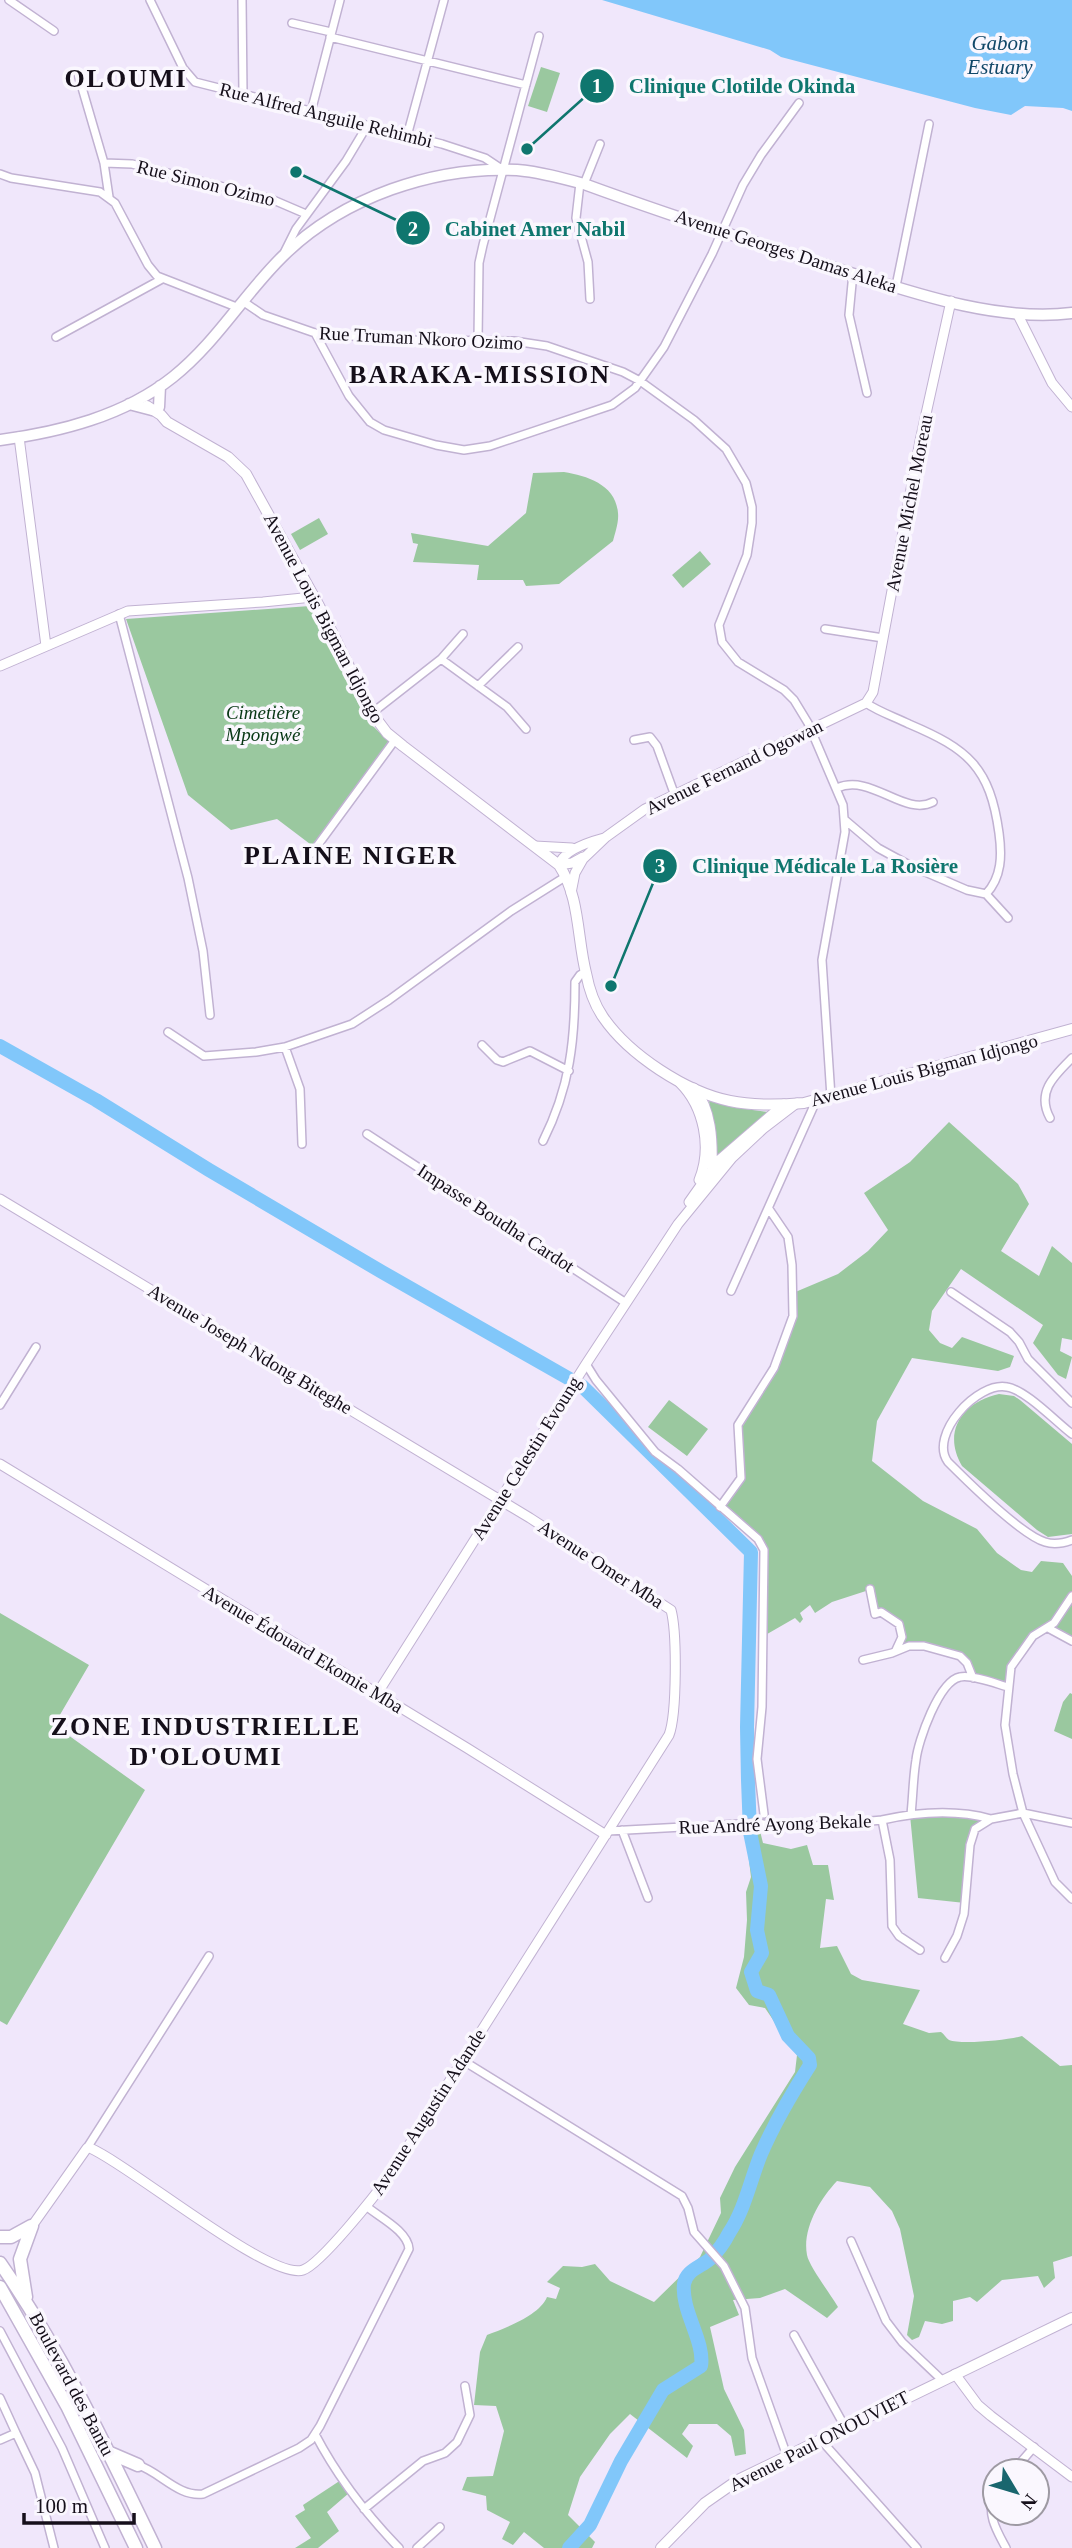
<svg xmlns="http://www.w3.org/2000/svg" width="1072" height="2548" font-family="'Times New Roman',serif">
<style>
.green{fill:#9ac89f}
.water{fill:#81c7fa}
.lines{fill:none;stroke-linecap:round;stroke-linejoin:round}
.river{stroke:#81c7fa;stroke-width:14}
.minor-casing{stroke:#c1b2d2;stroke-width:10}
.tertiary-casing{stroke:#c1b2d2;stroke-width:11}
.secondary-casing{stroke:#c1b2d2;stroke-width:12}
.primary-casing{stroke:#c1b2d2;stroke-width:13}
.trunk-casing{stroke:#c1b2d2;stroke-width:15}
.minor{stroke:#fff;stroke-width:7}
.tertiary{stroke:#fff;stroke-width:9}
.secondary{stroke:#fff;stroke-width:10}
.primary{stroke:#fff;stroke-width:10}
.trunk{stroke:#fff;stroke-width:12}
.labels{text-anchor:middle;dominant-baseline:central;stroke-width:7;stroke-linejoin:round;paint-order:stroke}
.street-label{font-size:19px;fill:#150f1a;stroke:#faf7fe}
.park-label{font-size:19px;font-style:italic;fill:#073714;stroke:#faf7fe}
.water-label{font-size:21px;font-style:italic;fill:#124869;stroke:#faf7fe}
.district-label{font-size:26px;font-weight:bold;letter-spacing:2px;fill:#150f1a;stroke:#faf7fe}
.leader{fill:none;stroke:#0f766e;stroke-width:2.5}
.callout-dot{fill:#0f766e;stroke:#faf7fe;stroke-width:2.5}
.mark-label{font-size:21px;text-anchor:middle;font-weight:bold;fill:#fff}
.callout-label{font-size:21px;text-anchor:middle;font-weight:bold;fill:#0f766e;stroke:#faf7fe;stroke-width:7;stroke-linejoin:round;paint-order:stroke}
</style>
<rect width="100%" height="100%" fill="#f0e7fb"/>
<path class="green" d="M541,67L560,73L547,112L528,106Z
M564,472C588,476 616,485 618,513C619,522 615,533 613,541L559,584L526,586L523,580H477L479,565L413,562L418,544L413,543L411,533L488,546L526,513L533,473Z
M319,518L328,534L300,550L291,534Z
M700,551L711,564L683,588L672,575Z
M310,606L359,705L371,724L391,744L314,847L277,819L231,830L188,795L126,619Z
M709,1101L731,1107L768,1112L716,1159Z
M949,1122L1018,1184L1029,1204L1001,1251L1039,1276L1052,1246L1072,1263V1340L1062,1338L1060,1351L1072,1357L1066,1379L1058,1375L1033,1343L1043,1325L961,1269L932,1311L929,1330L940,1343L952,1348L962,1337L1014,1356L1010,1367L998,1371L912,1358L877,1421L872,1461L923,1501L977,1529L997,1553L1021,1570L1032,1572L1041,1561L1063,1563L1072,1576V1641L1048,1628C1025,1641 1011,1661 1008,1687L973,1678L960,1656L924,1646L895,1651L902,1637L893,1619L875,1614L869,1590L832,1602L815,1613L810,1605L800,1613L803,1619L800,1623L795,1618L762,1637L764,1550L720,1507L741,1478L738,1425L774,1368L793,1316V1293L838,1274L868,1251L888,1230L864,1193L910,1162Z
M999,1394L1014,1396L1020,1400L1072,1444V1534L1048,1537L1037,1530L962,1466C942,1432 962,1402 999,1394Z
M669,1400L708,1429L687,1456L648,1427Z
M0,1613L89,1665L54,1725L145,1790L7,2025L0,2021Z
M1070,1693L1072,1694V1739L1054,1731L1063,1702Z
M936,1813L991,1819L975,1829L965,1903L918,1898L910,1815Z
M759,1827L763,1843L791,1849L807,1845L813,1865H828L834,1900L826,1899L820,1948L837,1946L851,1974L862,1980L920,1990L903,2024L929,2033L941,2032C944,2034 946,2038 949,2040C961,2045 1010,2040 1022,2036L1060,2066L1072,2065V2256L1053,2262L1055,2278L1044,2288L1038,2276L1002,2280L977,2302L970,2297L953,2301V2321L942,2324L925,2321L919,2337L912,2340L907,2335L914,2296L900,2229L892,2211L870,2187L837,2181C820,2199 802,2229 807,2255C809,2266 831,2295 838,2307L827,2318L785,2289L760,2298L733,2300L739,2315L710,2327L724,2389L744,2430L746,2454L735,2456L731,2436L717,2424H689L682,2434L693,2446L687,2458L630,2414L610,2434L580,2477L568,2515L595,2542L592,2548H544L524,2532L513,2545L502,2539L510,2522L487,2510L486,2496L462,2490L467,2477L493,2476L504,2431L496,2406L474,2405L480,2352L487,2335C505,2328 539,2316 547,2297L556,2299L560,2288L547,2282L563,2266L582,2267L595,2264L610,2281L654,2302L700,2257L721,2213L720,2198L735,2167L795,2072L797,2055L765,2008L749,2005L736,1988L744,1957L747,1920L746,1892L751,1877L745,1828Z
M341,2480L349,2493L327,2512L339,2531L318,2548H295L311,2538L295,2516L305,2510L303,2505Z"/>
<path class="water" d="M602,0H1072V111L1063,108L1025,106L1011,115L975,108L781,57L770,50Z"/>
<g class="lines">
<path class="river" d="M0,1046L96,1100L209,1170L382,1272L582,1386L751,1552L747,1727L748,1780L750,1832L761,1886L757,1930L762,1953L751,1972L757,1991L769,1995L788,2036L809,2058L810,2065C792,2093 774,2124 761,2154C750,2181 745,2209 729,2233C724,2243 718,2251 710,2259C701,2267 686,2270 684,2284C681,2311 705,2341 701,2366L663,2390L621,2461L590,2525L569,2548"/>
<g class="minor-casing">
<path id="minor" d="M9,0L54,31
M150,0L183,68L195,82L442,144L485,158L503,170
M242,0L243,93
M292,23L331,32
M330,37L526,85
M78,74L104,163L109,197
M311,112L340,0
M407,136L444,0
M104,163L132,164L271,199L306,214
M0,174L11,178L100,192L115,203L148,265L157,276L239,308
M580,183L576,218L588,262L590,299
M584,184L600,144
M285,251L296,229L346,161L367,126
M853,273L849,315L867,393
M896,286L929,124
M244,302L263,315L315,333L400,340L514,341L547,346L623,372L640,381L694,420L726,449L746,483L752,507V523L747,555L719,625L722,642L738,662L784,690L794,700L808,723L843,805L845,832L822,960L831,1097
M315,333L349,396L370,422L384,430L436,445L464,450L490,446L612,405L635,388L664,347L712,254L743,185L761,155L799,103
M56,337L162,279
M478,340L479,263L483,245L539,36
M119,614L188,878L203,951L210,1015
M825,629L883,638
M441,659L507,707L526,729
M478,686L518,647
M372,713L441,659L463,634
M634,740L650,737L657,746L674,793
M837,788C871,773 904,817 933,802
M845,820L878,848L911,866L967,890L986,894C1002,877 1002,855 999,833C990,767 968,749 909,724C895,717 879,712 866,703
M312,853L395,740
M986,894L1008,918
M168,1032L204,1056L256,1052L285,1047L300,1089L302,1144
M482,1045L497,1060L503,1062L530,1051L569,1071
M285,1047L352,1024L389,1000L511,911L565,877
M1050,1118C1036,1092 1054,1076 1072,1058
M367,1134L626,1303
M543,1141C570,1087 575,1041 575,982L580,975L585,972
M731,1291L816,1101
M951,1292L1010,1332L1019,1342L1028,1359L1072,1403
M586,1364L596,1380L655,1452L678,1469L758,1539L764,1550L762,1707L757,1759L764,1814
M0,1405L36,1347
M1072,1434C1056,1422 1026,1390 1007,1387C978,1381 928,1435 948,1462C967,1481 1022,1535 1045,1542C1054,1545 1064,1543 1072,1540
M720,1507L741,1478L738,1425L774,1368L793,1316L792,1265L788,1237L769,1209
M870,1589L875,1614L881,1612L899,1624L902,1637L896,1650
M1072,1596L1054,1623L1033,1636L1011,1667L1005,1725L1013,1774L1023,1813L1055,1882L1072,1899
M1048,1628L1072,1641
M863,1660L892,1653L909,1646H924L960,1656L967,1663L973,1678
M911,1814C913,1796 913,1778 916,1760C918,1741 939,1681 960,1677C971,1674 997,1684 1008,1687
M882,1820C918,1812 955,1809 991,1819
M622,1830L648,1898
M608,1831L758,1823C798,1831 842,1823 882,1820L890,1860L892,1926L899,1936L920,1950
M945,1958L957,1936L964,1914L970,1845L975,1829L991,1819L1023,1813L1072,1823
M462,2060L682,2196L688,2208L694,2232L724,2266L745,2308L752,2358L787,2456
M87,2148L209,1956
M851,2241L886,2321L902,2342L942,2380
M0,2331L62,2448L105,2548
M794,2335L845,2427
M0,2398L16,2433L0,2440
M16,2433L35,2473L54,2548
M315,2434C337,2476 366,2514 399,2548
M820,2439L917,2548
M138,2465C160,2472 178,2497 203,2494L299,2448L311,2440L320,2426L409,2249C408,2231 379,2217 366,2206
M1013,2471L1034,2447
M995,2497C985,2512 998,2533 1006,2548
M364,2509L423,2461L445,2453L457,2442L470,2415L465,2386
M417,2548L440,2527"/>
</g>
<g class="tertiary-casing">
<path id="tertiary" d="M1018,315L1052,383L1072,407
M19,437L46,646
M0,666L128,611L263,602L303,598L312,594
M535,846L572,848
M559,865C563,850 589,842 604,838
M559,865L572,863L583,857
M571,893L575,873L583,859L606,837L645,809L866,703L873,692L920,441L951,301
M680,1083C704,1107 712,1148 699,1180
M694,1088C712,1109 713,1141 712,1168
M0,1199L530,1518L671,1610C677,1632 677,1714 669,1735L390,2175C377,2193 321,2264 303,2270C270,2281 130,2165 90,2148H87L32,2226
M689,1202L718,1161L784,1104
M0,1464L467,1748L606,1835
M377,1694L586,1364L678,1224L732,1158L763,1129L797,1103
M955,2374L978,2405L991,2416L1072,2477"/>
</g>
<g class="secondary-casing">
<path id="secondary" d="M147,406L161,415L167,422L228,457L246,474L319,606L372,713L387,733L403,746L559,865C580,897 577,938 586,973C589,989 594,1004 603,1017C629,1055 686,1092 730,1101C754,1106 780,1105 804,1103L1072,1029
M661,2548L705,2503L738,2480L1072,2318"/>
</g>
<g class="primary-casing">
<path id="primary" d="M129,404L152,410
M159,407L160,386
M0,440C60,432 124,416 173,377C216,343 244,294 283,256C343,197 434,166 517,170C540,172 562,178 584,184C663,213 743,239 822,264C900,288 991,323 1072,313"/>
</g>
<g class="trunk-casing">
<path id="trunk" d="M0,2237H11L31,2226
M0,2263C62,2352 108,2451 155,2548
M0,2287L67,2406L136,2548
M26,2297L20,2259L32,2226
M110,2453L138,2465"/>
</g>
<use href="#minor" class="minor"/>
<use href="#tertiary" class="tertiary"/>
<use href="#secondary" class="secondary"/>
<use href="#primary" class="primary"/>
<use href="#trunk" class="trunk"/>
</g>
<g class="labels">
<g class="street-label">
<text transform="translate(326 115) rotate(14)">Rue Alfred Anguile Rehimbi</text>
<text transform="translate(206 183) rotate(14)">Rue Simon Ozimo</text>
<text transform="translate(786 251) rotate(18)">Avenue Georges Damas Aleka</text>
<text transform="translate(421 338) rotate(3)">Rue Truman Nkoro Ozimo</text>
<text transform="translate(909 503) rotate(-79)">Avenue Michel Moreau</text>
<text transform="translate(324 618) rotate(62)">Avenue Louis Bigman Idjongo</text>
<text transform="translate(734 767) rotate(-26)">Avenue Fernand Ogowan</text>
<text transform="translate(924 1070) rotate(-15)">Avenue Louis Bigman Idjongo</text>
<text transform="translate(496 1218) rotate(33)">Impasse Boudha Cardot</text>
<text transform="translate(250 1349) rotate(31)">Avenue Joseph Ndong Biteghe</text>
<text transform="translate(526 1458) rotate(-58)">Avenue Celestin Evoung</text>
<text transform="translate(601 1564) rotate(33)">Avenue Omer Mba</text>
<text transform="translate(303 1649) rotate(31)">Avenue Édouard Ekomie Mba</text>
<text transform="translate(775 1824) rotate(-2)">Rue André Ayong Bekale</text>
<text transform="translate(428 2112) rotate(-57)">Avenue Augustin Adande</text>
<text transform="translate(72 2384) rotate(62)">Boulevard des Bantu</text>
<text transform="translate(819 2441) rotate(-27)">Avenue Paul ONOUVIET</text>
</g>
<g class="park-label">
<text x="263" y="712">Cimetière<tspan x="263" dy="22">Mpongwé</tspan></text>
</g>
<g class="water-label">
<text x="1000" y="43">Gabon<tspan x="1000" dy="24">Estuary</tspan></text>
</g>
<g class="district-label">
<text x="126" y="78">OLOUMI</text>
<text x="480" y="374">BARAKA-MISSION</text>
<text x="351" y="855">PLAINE NIGER</text>
<text x="206" y="1726">ZONE INDUSTRIELLE<tspan x="206" dy="30">D'OLOUMI</tspan></text>
</g>
</g>
<path class="leader" d="M527 149L597 86M296 172L413 228M611 986L660 866"/>
<g class="callout-dot">
<circle cx="527" cy="149" r="7"/>
<circle cx="296" cy="172" r="7"/>
<circle cx="611" cy="986" r="7"/>
<circle cx="597" cy="86" r="18"/>
<circle cx="413" cy="228" r="18"/>
<circle cx="660" cy="866" r="18"/>
</g>
<g class="mark-label">
<text x="597" y="93">1</text>
<text x="413" y="236">2</text>
<text x="660" y="873">3</text>
</g>
<g class="callout-label">
<text x="742" y="93">Clinique Clotilde Okinda</text>
<text x="535" y="236">Cabinet Amer Nabil</text>
<text x="825" y="873">Clinique Médicale La Rosière</text>
</g>
<g transform="translate(1016 2492) rotate(128)"><circle r="33" fill="#faf7fe" stroke="#9e9aa3" stroke-width="2"/>
<path d="M0-5L12 26L0 18L-12 26Z" fill="#19666e"/>
<text y="-10" font-size="19" font-weight="bold" text-anchor="middle" fill="#150f1a">N</text>
</g>
<path d="M24 2513v10h110v-10" fill="none" stroke="#150f1a" stroke-width="3.5"/>
<text x="35" y="2513" font-size="21" fill="#150f1a" stroke="#faf7fe" stroke-width="5" paint-order="stroke">100 m</text>
</svg>
